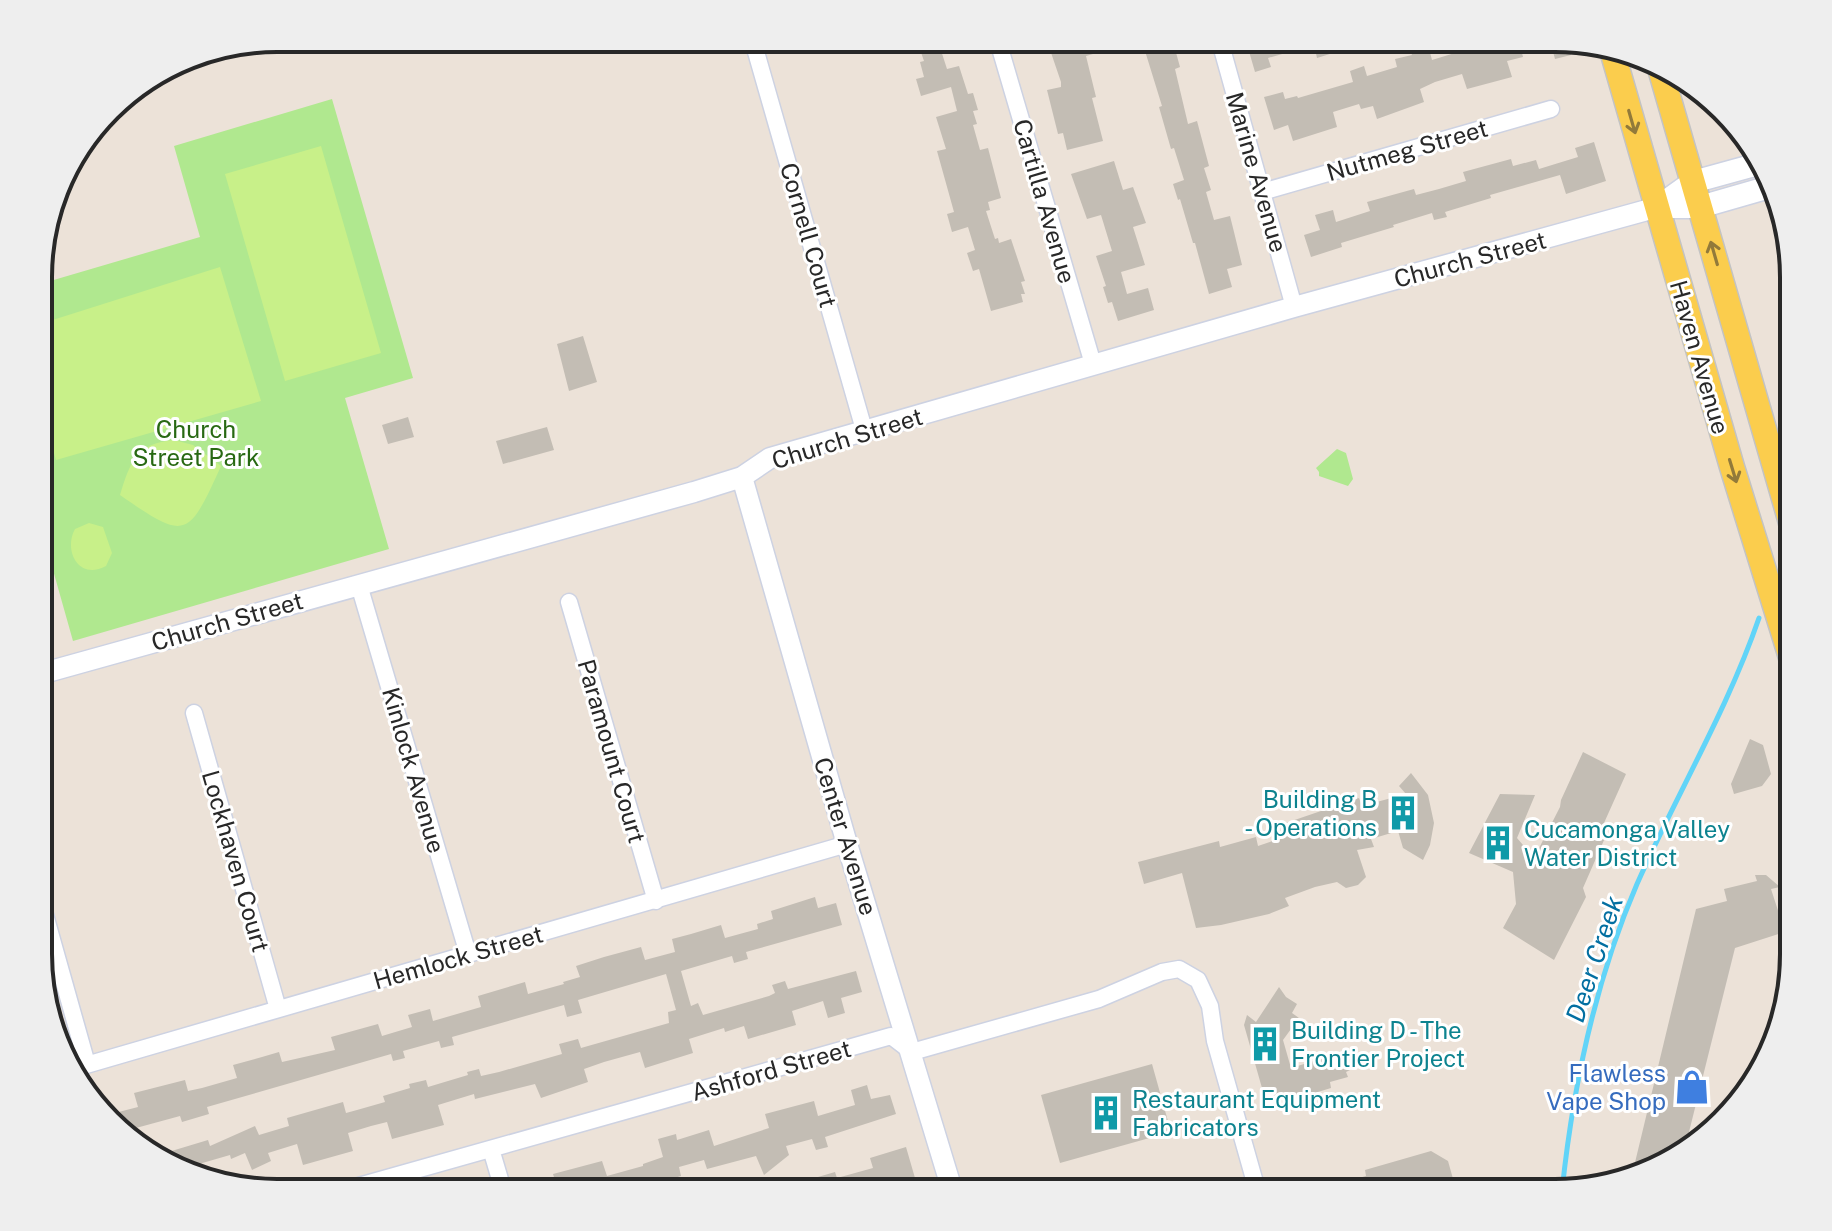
<svg xmlns="http://www.w3.org/2000/svg" width="1832" height="1231" font-family="'Public Sans',sans-serif">
<style>
.green{fill:#b0e88f}
.pitch{fill:#c8f089}
.lines{fill:none;stroke-linecap:round;stroke-linejoin:round}
.stream{stroke:#61d4f8;stroke-width:5}
.building{fill:#c3bdb4}
.minor-casing{stroke:#cdd2e2;stroke-width:19}
.tertiary-casing{stroke:#cdd2e2;stroke-width:23}
.secondary-casing{stroke:#cdd2e2;stroke-width:25}
.primary-casing{stroke:#c3c3c3;stroke-width:27}
.minor{stroke:#fff;stroke-width:16}
.tertiary{stroke:#fff;stroke-width:20}
.secondary{stroke:#fff;stroke-width:22}
.primary{stroke:#fbcd4d;stroke-width:24}
.oneway{stroke:#927a3a}
.labels{text-anchor:middle;dominant-baseline:central;stroke-width:6;stroke-linejoin:round;paint-order:stroke}
.street-label{font-size:24px;fill:#282828;stroke:#fff}
.park-label{font-size:24px;fill:#286913;stroke:#fff}
.culture-label{font-size:24px;fill:#0d838f;stroke:#fff;text-anchor:start}
.shop-label{font-size:24px;fill:#366cbe;stroke:#fff;text-anchor:end}
.water-label{font-size:26px;font-style:italic;fill:#036fa1;stroke:#fff}
.rim{fill:none;stroke:#282828;stroke-width:4}
</style>
<rect width="100%" height="100%" fill="#ece2d8"/>
<path class="green" d="M332,99L413,378L345,398L389,549L73,641L40,524V284L200,237L174,146Z
M1337,449L1346,453L1353,479L1348,486L1319,476V472L1316,468Z"/>
<path class="pitch" d="M321,146L381,353L285,381L225,174Z
M220,267L261,401L56,460L40,404V324Z
M174,440L193,445L221,466C188,539 186,541 120,495C130,463 136,443 174,440Z
M89,523L103,527L112,553L106,566C79,581 63,551 75,529Z"/>
<g class="lines">
<path class="stream" d="M1562,1191C1573,1086 1595,981 1637,884C1676,795 1727,711 1759,618"/>
</g>
<path class="building" d="M916,38H937L947,69L959,66L968,94L973,93L978,110L973,111L977,124L973,125L980,150L988,148L1001,198L988,202L990,210L986,211L995,239L998,238L999,243L1011,239L1025,281L1021,282L1025,294H1021L1023,302L991,311L979,269L973,271L967,253L975,250L968,227L952,232L947,214L954,212L937,151L946,149L936,117L957,111L951,87L921,96L916,79L924,77L920,62L924,61Z
M1046,38H1073L1074,42L1088,38L1093,54L1086,56L1096,97L1092,98L1103,141L1067,150L1063,133L1058,134L1047,90L1061,87V82Z
M1141,38H1172L1180,67L1175,69L1188,124L1197,121L1209,166L1204,168L1211,190L1206,192L1214,220L1230,216L1234,232L1242,265L1227,269L1232,287L1209,294L1195,243H1193L1180,199L1178,200L1173,184L1184,180L1174,148L1171,149L1159,107L1162,106Z
M1253,38H1329L1333,53L1317,58L1314,45L1268,58L1271,67L1255,72L1246,41Z
M1483,38H1566L1571,55L1555,59L1551,44L1522,53L1523,57L1507,61L1512,77L1467,89L1462,74L1435,82L1420,89L1424,102L1377,119L1373,106L1361,109L1359,104L1333,112L1337,127L1293,141L1288,125L1274,130L1264,97L1283,92L1285,99L1297,96L1298,98L1353,82L1350,71L1364,66L1367,76L1397,67L1395,59L1412,55L1410,50L1428,45L1432,60L1484,44Z
M1594,142L1606,181L1566,194L1560,175L1490,195L1491,198L1445,212L1447,217L1434,220L1432,213L1393,225L1394,227L1341,243L1342,247L1311,257L1304,235L1320,230L1315,215L1333,210L1336,222L1370,211L1367,202L1414,189L1416,195L1439,189L1466,181L1463,172L1511,159L1513,166L1536,160L1539,169L1578,157L1575,148Z
M1114,161L1123,190L1133,187L1146,223L1133,227L1145,265L1121,272L1127,294L1148,288L1154,310L1118,321L1112,302L1108,303L1103,287L1106,286L1096,256L1112,251L1101,215L1087,219L1071,174Z
M583,336L597,382L569,391L557,344Z
M408,417L414,437L388,444L382,425Z
M547,427L554,450L503,464L496,441Z
M1750,739L1763,745L1771,774L1762,786L1734,794L1731,784Z
M1583,752L1626,774L1604,823L1608,831L1583,888L1586,897L1554,960L1503,928L1516,904L1513,872L1469,853L1500,794L1535,795L1517,838L1534,858L1560,807L1561,800Z
M1411,773L1428,795L1434,823L1430,845L1423,860L1403,848L1398,831L1371,839L1374,847L1357,850L1366,877L1358,885L1346,888L1337,882L1315,887L1285,898L1289,906L1269,914L1221,925L1196,928L1182,873L1144,884L1138,862L1219,841L1220,847L1256,837L1258,846L1284,837L1280,825L1359,798L1362,806L1406,794L1399,786Z
M1755,875H1766L1780,887L1771,889L1785,932L1735,948L1689,1132L1701,1135L1661,1168L1632,1175L1696,909L1727,901L1724,889L1757,881Z
M815,897L818,908L836,903L842,925L746,952L748,959L734,963L732,956L681,971L691,1006L698,1003L703,1015L769,996L775,993L772,985L785,981L788,989L856,971L862,992L841,998L845,1013L828,1018L823,1001L792,1011L796,1025L748,1039L744,1026L725,1032L724,1028L689,1039L693,1053L645,1068L640,1052L604,1062L584,1069L588,1082L541,1098L535,1084L475,1099L474,1094L438,1105L444,1125L392,1139L387,1122L371,1126L348,1133L353,1151L303,1165L297,1144L268,1153L271,1161L252,1170L245,1153L231,1159L230,1155L192,1166L195,1177L155,1156L208,1140L210,1146L255,1126L259,1135L289,1126L287,1118L343,1102L346,1113L357,1110L385,1102L383,1096L410,1088L409,1084L426,1080L428,1087L468,1075L467,1072L479,1069L481,1076L499,1072L562,1054L559,1044L578,1039L581,1048L669,1023L668,1012L676,1010L666,974L578,1000L582,1013L567,1017L564,1005L452,1037L454,1045L441,1048L439,1041L403,1051L405,1058L393,1061L391,1054L207,1107L209,1114L182,1122L180,1116L136,1128L143,1149L132,1144L107,1115L138,1107L134,1093L185,1080L188,1091L202,1088L237,1078L233,1065L262,1057L279,1052L282,1062L335,1050L331,1037L378,1024L382,1036L412,1027L408,1015L430,1009L433,1021L481,1007L478,996L525,982L528,994L564,984L563,982L580,977L576,966L604,957L641,947L645,960L675,952L672,939L691,934L721,925L725,938L758,929L757,924L773,919L771,911Z
M1279,987L1286,997L1297,1004L1292,1013L1299,1018L1283,1040L1291,1068L1340,1053L1346,1057L1350,1070L1346,1072L1348,1077L1330,1082L1331,1088L1285,1102L1283,1096L1266,1102L1244,1025L1247,1015L1256,1022Z
M1152,1064L1171,1132L1060,1163L1041,1095Z
M867,1085L871,1099L890,1095L896,1114L825,1137L828,1147L816,1150L812,1139L786,1146L789,1155L764,1175L756,1156L707,1169L704,1160L679,1167L681,1176L625,1193H559L553,1174L602,1161L607,1176L643,1166V1164L663,1157L658,1139L676,1134L677,1140L709,1130L714,1146L769,1128L765,1114L814,1101L818,1116L855,1105L851,1090Z
M906,1147L915,1178L895,1184L898,1193H880L879,1188L862,1193H777V1189L835,1172L837,1178L873,1168L870,1158Z
M1431,1151L1448,1161L1457,1193H1318L1317,1189L1366,1176L1365,1170Z"/>
<g class="lines">
<g class="minor-casing">
<path id="minor" d="M512,38L514,43
M752,38L865,433
M997,38L1093,364
M1219,38L1294,307
M1262,192L1551,109
M359,585L468,954
M569,602L656,901
M194,713L278,1009
M40,897L87,1064
M69,1070L847,844
M491,1149L504,1193
M334,1193L891,1036L912,1052L1099,999L1162,972L1179,969L1198,980L1210,1006L1215,1041L1258,1193"/>
</g>
<g class="tertiary-casing">
<path id="tertiary" d="M742,477L847,844L953,1193
M40,674L694,492L742,477L770,458L1294,307L1658,207"/>
</g>
<g class="secondary-casing">
<path id="secondary" d="M1658,207H1700L1773,186
M1658,207L1693,182L1762,163"/>
</g>
<g class="primary-casing">
<path id="primary" d="M1611,47L1732,467L1794,667
M1659,65L1794,533"/>
</g>
<use href="#minor" class="minor"/>
<use href="#tertiary" class="tertiary"/>
<use href="#secondary" class="secondary"/>
<use href="#primary" class="primary"/>
</g>
<defs><path id="oneway-shaft" d="M-6 0H5M1.5-3L5.5 0L1.5 3" fill="none" stroke-width="1.6" stroke-linecap="round" stroke-linejoin="round" transform="scale(2)"/></defs>
<g class="oneway">
<use href="#oneway-shaft" transform="translate(1632 122) rotate(74)"/>
<use href="#oneway-shaft" transform="translate(1714 253) rotate(-106)"/>
<use href="#oneway-shaft" transform="translate(1733 471) rotate(73)"/>
</g>
<defs>
<g id="building-bare" transform="scale(2.76)"><path d="M-4-6H4V6H1V3H-1V6H-4ZM-2.5-4.3h1.7v1.8h-1.7ZM.8-4.3h1.7v1.8H.8ZM-2.5-1h1.7V.8h-1.7ZM.8-1h1.7V.8H.8Z" fill="#0f9aa8" stroke="#fff" stroke-width="2.5" paint-order="stroke"/></g>
<g id="shop-bare" transform="scale(2.76)"><path d="M-5-2.5h2.3a2.7 3.5 0 0 1 5.4 0H5L5.5 6h-11ZM-1.5-2.5h3a1.5 2.3 0 0 0-3 0Z" fill="#3f7fe0" stroke="#fff" stroke-width="2.5" paint-order="stroke"/></g>
</defs>
<g fill-rule="evenodd">
<use href="#building-bare" x="1403" y="813"/>
<use href="#building-bare" x="1498" y="843"/>
<use href="#building-bare" x="1265" y="1044"/>
<use href="#shop-bare" x="1692" y="1087"/>
<use href="#building-bare" x="1106" y="1113"/>
</g>
<g class="labels">
<g class="street-label">
<text transform="translate(1407 150) rotate(-16)">Nutmeg Street</text>
<text transform="translate(1257 172) rotate(74)">Marine Avenue</text>
<text transform="translate(1045 201) rotate(74)">Cartilla Avenue</text>
<text transform="translate(809 235) rotate(74)">Cornell Court</text>
<text transform="translate(1470 259) rotate(-15)">Church Street</text>
<text transform="translate(1700 357) rotate(74)">Haven Avenue</text>
<text transform="translate(847 438) rotate(-17)">Church Street</text>
<text transform="translate(227 621) rotate(-16)">Church Street</text>
<text transform="translate(612 751) rotate(74)">Paramount Court</text>
<text transform="translate(414 770) rotate(74)">Kinlock Avenue</text>
<text transform="translate(846 836) rotate(73)">Center Avenue</text>
<text transform="translate(236 861) rotate(74)">Lockhaven Court</text>
<text transform="translate(458 957) rotate(-16)">Hemlock Street</text>
<text transform="translate(771 1070) rotate(-16)">Ashford Street</text>
</g>
<g class="park-label">
<text x="196" y="429">Church<tspan x="196" dy="28">Street Park</tspan></text>
</g>
<g class="culture-label">
<text x="1377" y="799" text-anchor="end">Building B<tspan x="1377" dy="28">- Operations</tspan></text>
<text x="1524" y="829">Cucamonga Valley<tspan x="1524" dy="28">Water District</tspan></text>
<text x="1291" y="1030">Building D - The<tspan x="1291" dy="28">Frontier Project</tspan></text>
<text x="1132" y="1099">Restaurant Equipment<tspan x="1132" dy="28">Fabricators</tspan></text>
</g>
<g class="shop-label">
<text x="1666" y="1073">Flawless<tspan x="1666" dy="28">Vape Shop</tspan></text>
</g>
<g class="water-label">
<text transform="translate(1594 959) rotate(-72)">Deer Creek</text>
</g>
</g>
<path d="M0 0H1832V1231H0ZM277 52H1555A225 225 0 0 1 1780 277V954A225 225 0 0 1 1555 1179H277A225 225 0 0 1 52 954V277A225 225 0 0 1 277 52Z" fill="#eee" fill-rule="evenodd"/>
<path class="rim" d="M277 52H1555A225 225 0 0 1 1780 277V954A225 225 0 0 1 1555 1179H277A225 225 0 0 1 52 954V277A225 225 0 0 1 277 52Z"/>
</svg>
